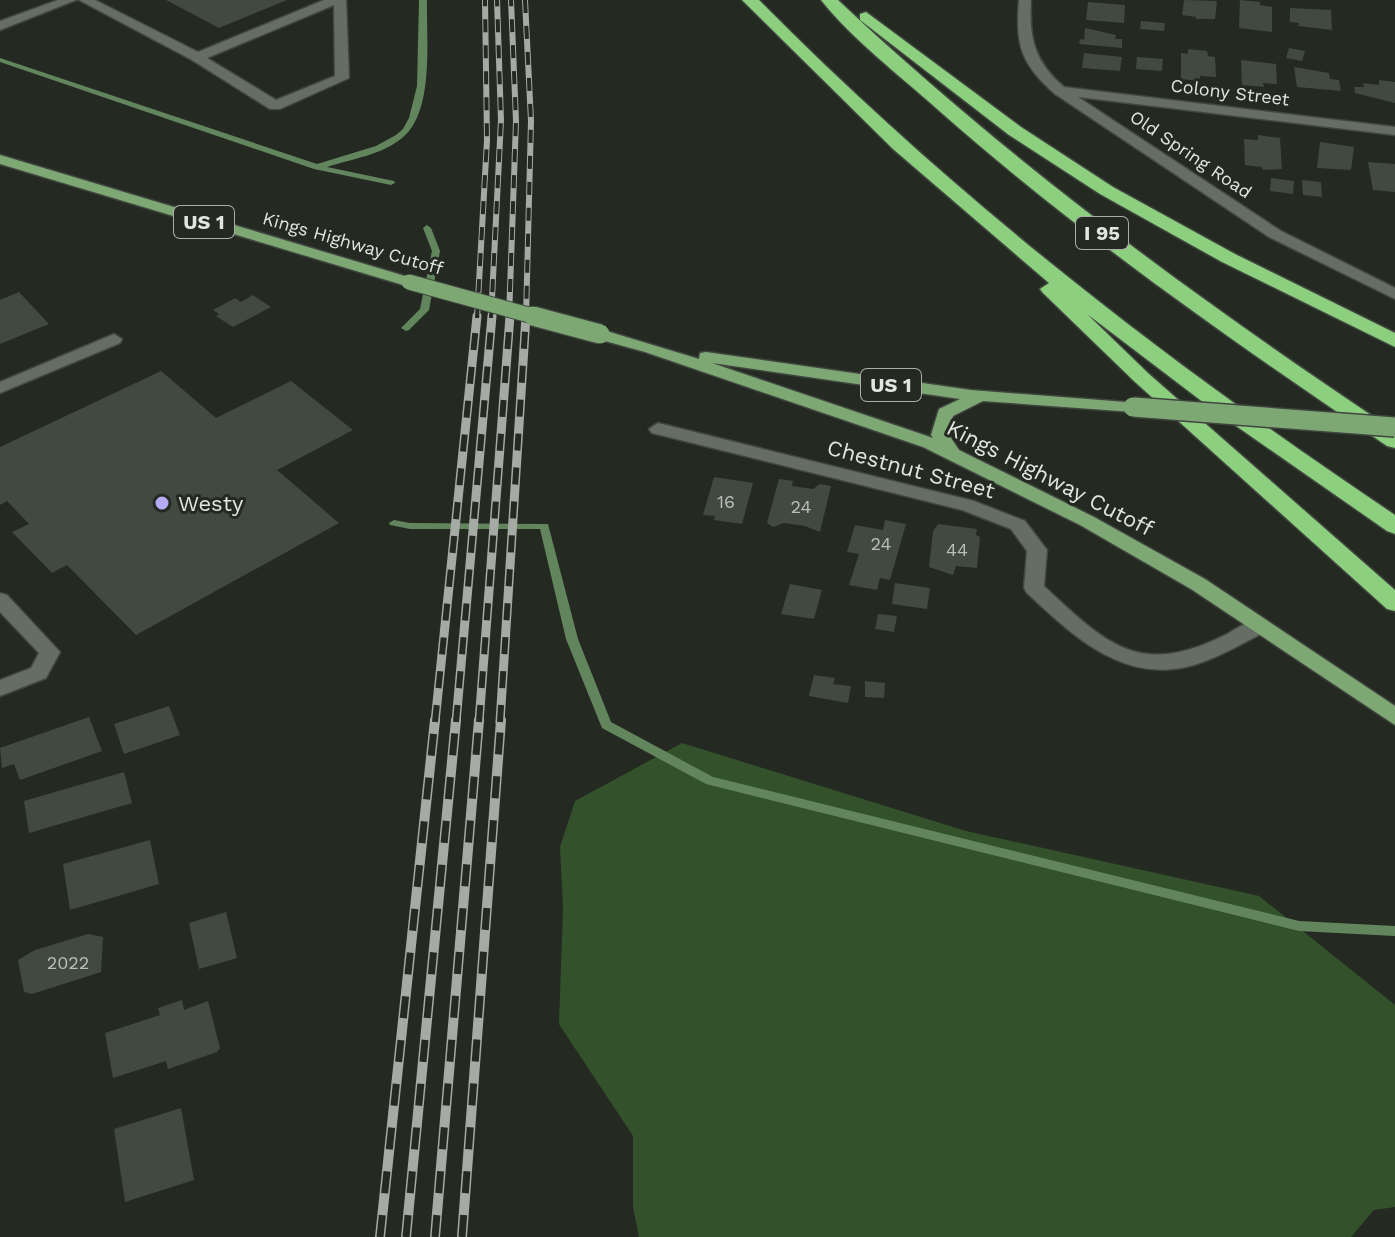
<svg xmlns="http://www.w3.org/2000/svg" width="1395" height="1237" font-family="'Work Sans',sans-serif">
<style>
.green{fill:#33522c}
.lines{fill:none;stroke-linecap:round;stroke-linejoin:round}
.stream{fill:#63855d;fill-rule:evenodd}
.building{fill:#424941}
.lane-casing{stroke:#40463f;stroke-width:3}
.street-casing{stroke:#40463f;stroke-width:3}
.primary-casing{stroke:#40463f;stroke-width:3}
.highway-casing{stroke:#40463f;stroke-width:3}
.lane{fill:#666d64;fill-rule:evenodd}
.street{fill:#666d64;fill-rule:evenodd}
.primary{fill:#7da874;fill-rule:evenodd}
.highway{fill:#8ccf7e;fill-rule:evenodd}
.rail-far2-casing{stroke:#a5aaa4;stroke-width:6}
.rail-far1-casing{stroke:#a5aaa4;stroke-width:9}
.rail-casing{stroke:#a5aaa4;stroke-width:10}
.rail-far2{stroke:#242a22;stroke-width:4;stroke-dasharray:13;stroke-linecap:butt}
.rail-far1{stroke:#242a22;stroke-width:6;stroke-dasharray:17;stroke-linecap:butt}
.rail{stroke:#242a22;stroke-width:7;stroke-dasharray:22;stroke-linecap:butt}
.primary-bridge-far1-casing{stroke:#40463f;stroke-width:17;stroke-linecap:butt}
.primary-bridge-casing{stroke:#40463f;stroke-width:22;stroke-linecap:butt}
.primary-bridge-far1{stroke:#7da874;stroke-width:15}
.primary-bridge{stroke:#7da874;stroke-width:19}
.poi-dot{fill:#b7abf8;stroke:#242a22;stroke-width:3}
.labels{text-anchor:middle;dominant-baseline:central;stroke-width:6;stroke-linejoin:round;paint-order:stroke}
.far-street-label{font-size:18px;fill:#e2e6e1;stroke:#242a22}
.number-label{font-size:18px;fill:#babfb9}
.shield{fill:#242a22;stroke:#a9aea8;stroke-width:2}
.shield-label{font-size:20px;font-weight:bold;fill:#e2e6e1}
.street-label{font-size:22px;fill:#e2e6e1;stroke:#242a22}
.poi-label{font-size:22px;fill:#e2e6e1;stroke:#242a22;text-anchor:start}
</style>
<rect width="100%" height="100%" fill="#242a22"/>
<path class="green" d="M682,743L966,831L1259,896L1395,1005V1207L1374,1210L1351,1237H639L633,1207V1136L559,1024L563,909L560,847L575,801Z"/>
<g class="lines">
<path class="stream" d="M419,0H427C426,37 435,112 402,138C382,155 351,159 327,167L394,181L395,183L391,185L314,169L0,62V58L317,164L376,146L396,135L403,129L409,118L417,86Z
M427,225L431,228L440,251L429,310L409,330L406,331L401,328L420,309L432,251L423,228Z
M394,520L410,523L548,524L578,639L611,722L713,777L1299,921L1395,926V936L1299,931L706,784L602,728L566,639L540,529H410L390,525L389,523Z"/>
</g>
<path class="building" d="M166,0H287L219,28Z
M1184,0L1217,1L1215,19H1196V17L1182,15Z
M1240,0L1260,2V5L1272,7V32L1239,28Z
M1088,2L1125,5L1124,23L1086,20Z
M1290,8L1331,10L1332,30L1298,26L1299,23L1290,22Z
M1141,21L1165,23L1164,31L1140,29Z
M1085,28L1116,35L1115,39H1122V48L1079,44L1080,39L1084,40Z
M1289,48L1305,51L1302,61L1286,58Z
M1188,49L1207,51L1208,56L1215,57L1216,77L1200,76V81L1181,79V53L1188,54Z
M1084,53L1122,57L1120,71L1082,68Z
M1137,57L1163,59L1162,71L1136,69Z
M1241,60L1276,64L1277,84L1263,83L1264,87L1242,85Z
M1294,67L1329,73L1330,79L1339,80L1341,91L1297,87Z
M1379,80L1395,82V103L1355,93L1354,87H1364L1363,83L1379,85Z
M1258,135L1280,138L1282,169L1263,170L1262,167L1245,165L1244,139L1258,140Z
M1320,142L1354,147L1351,170L1317,168Z
M1368,162L1395,164V192L1373,190Z
M1271,178L1294,181L1293,194L1270,191Z
M1302,180L1321,182L1322,197L1303,195Z
M19,292L49,324L0,344V300Z
M253,295L271,307L233,327L216,316L219,314L213,310L235,298L241,302Z
M161,371L216,418L291,381L353,430L277,470L339,523L136,635L67,565L52,573L12,532L29,524L7,501L0,505V447Z
M714,477L753,483L742,524L714,520L715,516L703,515Z
M779,479L793,481L792,486L813,489L820,484L831,486L820,532L805,526L784,523L773,527L767,523Z
M885,520L906,524L890,580L880,578L877,590L849,585L859,554L847,552L855,525L883,530Z
M938,524L977,529L976,535L980,537L977,568L956,566L953,575L929,567L933,531Z
M895,583L930,588L927,609L892,604Z
M790,584L822,590L814,619L781,614Z
M878,614L897,616L894,632L875,629Z
M814,675L835,678L833,684L851,686L848,703L809,696Z
M865,681L885,683L884,698L865,697Z
M169,706L180,735L124,754L114,724Z
M89,717L102,751L20,780L14,764L2,768L0,748Z
M124,772L132,803L29,833L24,801Z
M150,840L159,884L70,910L63,864Z
M226,912L237,958L199,969L189,923Z
M88,934L103,937L101,972L32,994L24,992L18,960L35,950Z
M182,1000L184,1010L208,1001L220,1048L217,1052L168,1069L166,1061L113,1078L105,1033L160,1015L158,1008Z
M181,1108L194,1180L125,1202L114,1129Z"/>
<g class="lines">
<g class="lane-casing">
<path id="lane" d="M58,0H76L0,30V21Z
M79,0H95L198,52L324,0H346L349,78L280,109H270L192,60ZM334,5L335,76L276,100L207,58Z
M0,593L7,595L60,652L46,678L0,696V680L31,668L39,653L0,612Z"/>
</g>
<g class="street-casing">
<path id="street" d="M1019,0H1031C1029,38 1034,61 1064,87L1395,127V135L1078,97L1281,231L1395,288V299L1269,237L1055,94C1021,64 1015,45 1019,0Z
M114,334L122,339L120,343L0,393V382Z
M658,423L974,501L1025,521L1047,550L1044,586C1108,646 1140,678 1227,634C1239,627 1253,617 1267,621L1270,626L1267,631C1245,642 1223,655 1200,663C1128,688 1076,639 1027,593L1024,588L1027,551L1011,529L962,510L652,433L649,429Z"/>
</g>
<g class="primary-casing">
<path id="primary" d="M0,155L415,279L417,282L415,285H403L0,164Z
M600,329L699,359L700,353L706,352L971,390L1139,403L1142,407L1139,411L1133,412L983,401L953,416L949,435L959,450L1094,517L1205,579L1395,706V725L1191,589L1080,525L923,447L645,352L594,338L592,334ZM712,363L960,399L939,409L931,435L933,438Z"/>
</g>
<g class="highway-casing">
<path id="highway" d="M742,0H759C955,198 1164,360 1395,515V534L1387,531L1216,412L1087,314L1149,374L1395,590V611L1387,609L1135,382L1043,293L1040,289L1049,283L893,149Z
M821,0H838C1010,162 1198,300 1395,431V448L1387,446C1232,341 1077,233 936,108C898,74 853,40 821,0Z
M866,12L1021,127L1113,187L1235,254L1395,333V347L1222,262L1100,194L1009,135L860,20V14Z"/>
</g>
<use href="#lane" class="lane"/>
<use href="#street" class="street"/>
<use href="#primary" class="primary"/>
<use href="#highway" class="highway"/>
<g class="rail-far2-casing">
<path id="rail-far2" d="M525,0L531,121L526,318
M477,318L487,140L485,0
M491,318L501,120L497,0
M509,318L516,121L511,0"/>
</g>
<g class="rail-far1-casing">
<path id="rail-far1" d="M435,722L477,316
M456,722L492,316
M479,722L510,316
M500,722L526,316"/>
</g>
<g class="rail-casing">
<path id="rail" d="M380,1237L435,720
M406,1237L456,720
M435,1237L479,720
M462,1237L501,720"/>
</g>
<use href="#rail-far2" class="rail-far2"/>
<use href="#rail-far1" class="rail-far1"/>
<use href="#rail" class="rail"/>
<g class="primary-bridge-far1-casing">
<path id="primary-bridge-far1" d="M409,282L540,318"/>
</g>
<g class="primary-bridge-casing">
<path id="primary-bridge" d="M533,316L600,334
M1133,407L1395,427"/>
</g>
<use href="#primary-bridge-far1" class="primary-bridge-far1"/>
<use href="#primary-bridge" class="primary-bridge"/>
</g>
<circle class="poi-dot" cx="162" cy="503" r="8"/>
<g class="labels">
<g class="far-street-label">
<text transform="translate(1230 92) rotate(7)">Colony Street</text>
<text transform="translate(1191 154) rotate(34)">Old Spring Road</text>
<text transform="translate(353 243) rotate(16)">Kings Highway Cutoff</text>
</g>
<g class="number-label">
<text x="726" y="501">16</text>
<text x="801" y="506">24</text>
<text x="881" y="543">24</text>
<text x="957" y="549">44</text>
<text x="68" y="962">2022</text>
</g>
<g class="shield">
<rect x="174" y="206" width="60" height="32" rx="6"/>
<rect x="1076" y="217" width="52" height="32" rx="6"/>
<rect x="861" y="369" width="60" height="32" rx="6"/>
</g>
<g class="shield-label">
<text x="204" y="222">US 1</text>
<text x="1102" y="233">I 95</text>
<text x="891" y="385">US 1</text>
</g>
<g class="street-label">
<text transform="translate(911 469) rotate(15)">Chestnut Street</text>
<text transform="translate(1050 478) rotate(27)">Kings Highway Cutoff</text>
</g>
<g class="poi-label">
<text x="178" y="503">Westy</text>
</g>
</g>
</svg>
